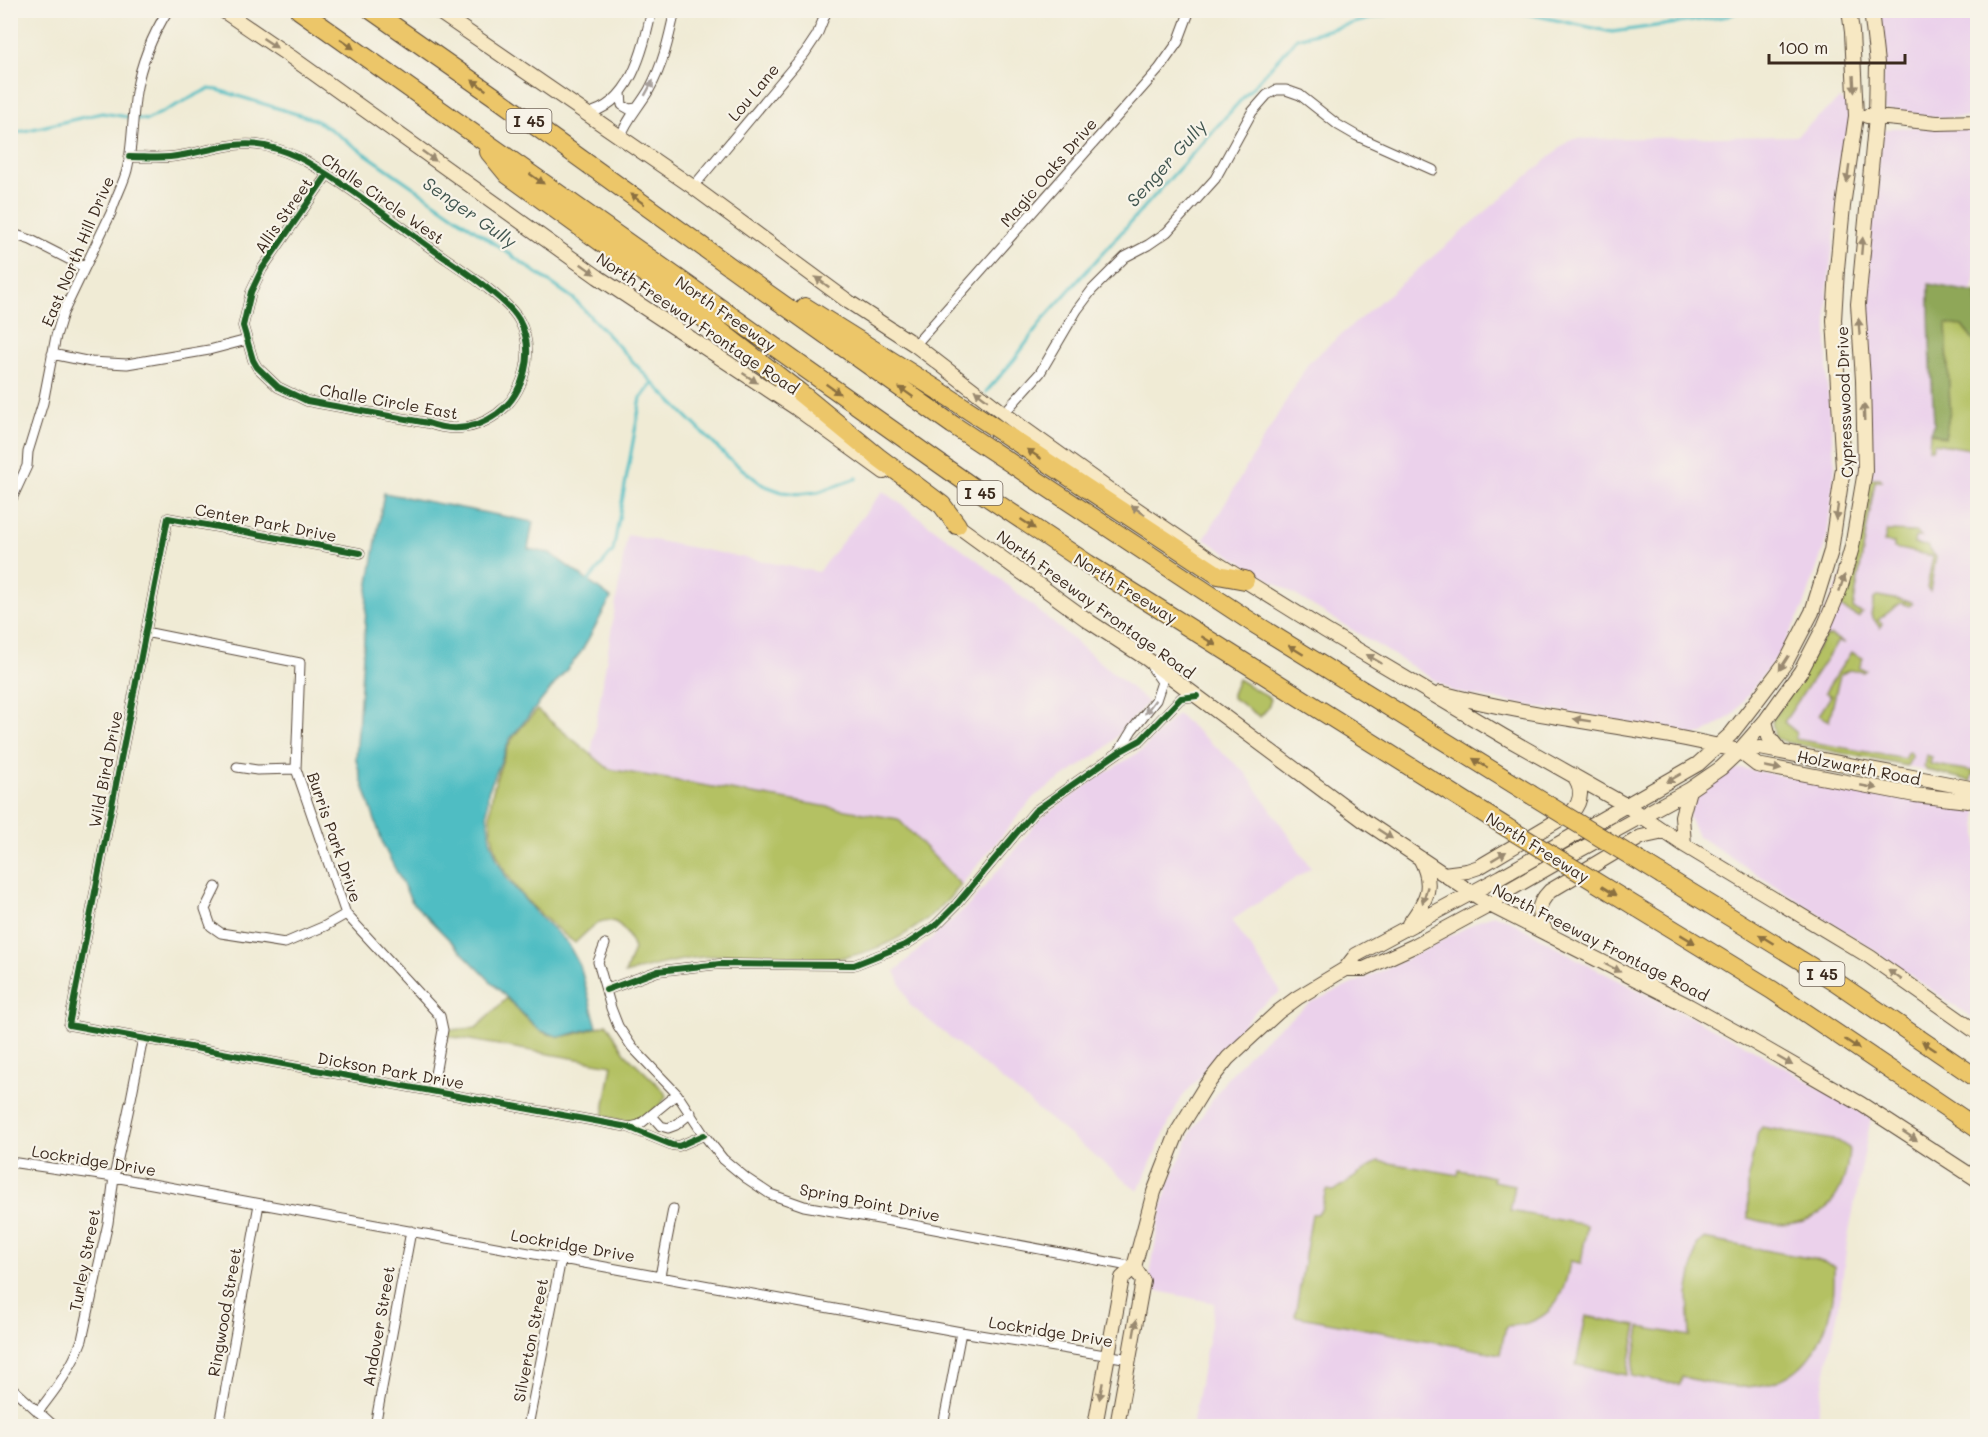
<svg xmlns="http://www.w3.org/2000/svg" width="1988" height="1437" font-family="Mali,sans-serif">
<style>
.built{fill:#ebd1eb}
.green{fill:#b4c163;stroke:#787640;stroke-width:1.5}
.forest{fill:#8fa759;stroke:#65683c;stroke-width:1.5}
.water{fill:#4fbdc3;stroke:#457470;stroke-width:1.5}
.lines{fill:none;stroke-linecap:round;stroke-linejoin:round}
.stream{stroke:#4fbdc3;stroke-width:3}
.street-casing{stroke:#564739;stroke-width:11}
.secondary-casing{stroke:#564739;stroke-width:16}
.highway-casing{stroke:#564739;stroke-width:20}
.street{stroke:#fff;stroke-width:9}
.secondary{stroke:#f7e8c3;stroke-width:14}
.highway{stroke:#ecc669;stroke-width:18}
.highway-bridge-casing{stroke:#564739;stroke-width:20;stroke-linecap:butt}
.highway-bridge{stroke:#ecc669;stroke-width:18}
.cycleway-casing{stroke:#f7f3e8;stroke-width:10}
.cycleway{stroke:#1b5e20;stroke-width:6}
.oneway{fill:#998970}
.oneway2{fill:#8b7040}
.oneway3{fill:#a79f9a}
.labels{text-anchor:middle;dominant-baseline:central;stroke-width:4.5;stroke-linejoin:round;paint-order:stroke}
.shield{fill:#f7f3e8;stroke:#73665b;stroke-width:1.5}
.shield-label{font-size:15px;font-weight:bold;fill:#3b2a1e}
.street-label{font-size:16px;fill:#3b2a1e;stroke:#f7f3e8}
.water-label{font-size:18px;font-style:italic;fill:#415650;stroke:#f7f3e8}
</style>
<rect width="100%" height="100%" fill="#f7f3e8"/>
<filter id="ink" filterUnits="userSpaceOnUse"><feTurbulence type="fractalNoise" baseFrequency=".0167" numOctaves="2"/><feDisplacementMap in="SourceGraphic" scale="12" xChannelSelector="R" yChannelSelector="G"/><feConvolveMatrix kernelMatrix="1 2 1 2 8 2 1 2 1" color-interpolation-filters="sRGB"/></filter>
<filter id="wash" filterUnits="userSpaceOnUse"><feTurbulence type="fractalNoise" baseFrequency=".008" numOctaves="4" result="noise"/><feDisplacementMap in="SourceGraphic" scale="24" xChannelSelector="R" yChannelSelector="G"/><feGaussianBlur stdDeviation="1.35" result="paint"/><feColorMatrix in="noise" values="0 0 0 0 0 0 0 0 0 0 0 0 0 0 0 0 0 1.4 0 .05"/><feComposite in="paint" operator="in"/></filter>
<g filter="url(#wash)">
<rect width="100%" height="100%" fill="#f0ebd5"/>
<path class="built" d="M1876,11H1977V117L1936,118L1884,109L1881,42Z
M1839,99L1852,104L1827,293V383L1835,467L1827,538L1804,606L1778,655L1733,715L1703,734L1693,735L1454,692L1204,539L1309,362L1571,139L1796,136Z
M1977,127L1978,254L1972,292L1936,287L1941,430L1977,437V782L1780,740L1772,721L1859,540L1867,235L1882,134L1884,131L1893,128Z
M883,491L976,559L1148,702L1105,749L1035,796L961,885L898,819L609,769L591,754L627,535L818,572Z
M1177,714L1245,772L1311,868L1232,920L1281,992L1258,1008L1179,1101L1138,1191L910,1005L895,971L971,903L1039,820L1100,776L1141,751Z
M1741,768L1898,798L1977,808V1021L1859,940L1698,836L1689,818L1690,810L1694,801L1700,792L1709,785L1726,773Z
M1494,915L1506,918L1577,959L1749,1047L1871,1118L1847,1243L1839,1306L1815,1426H1192L1215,1303L1148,1289L1158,1225L1168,1185L1193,1129L1225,1081L1246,1057L1267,1037L1310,1003L1407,959L1482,919Z"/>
<path class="green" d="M1946,324L1961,325L1977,345V450L1934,443L1932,449H1929L1930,432L1945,438L1950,409Z
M1873,478H1880L1882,481H1875L1853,609L1862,613L1858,617L1843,609L1840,602L1870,479Z
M1887,531L1915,532L1921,537H1915L1914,544L1927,546L1936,557L1930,591L1927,588L1933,556L1894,548V543L1884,542Z
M1878,596L1911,602L1912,604L1909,606L1901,603L1878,620L1883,624L1880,628L1871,615L1874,599Z
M1831,636L1845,643L1838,641L1784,722L1796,732L1795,739L1905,759L1906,754L1908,752L1911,753L1912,757L1907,766L1786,742L1775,738L1772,721L1824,638Z
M1851,652L1863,658L1859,668L1866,670L1863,672L1849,670L1840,675L1829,721L1819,715L1831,696L1825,692Z
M1238,679L1271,699L1268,708L1260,717L1232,697V694Z
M537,710L609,769L898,819L961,885C925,929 877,957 820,960C789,961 759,954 728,955C693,956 658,964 625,974L634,949C629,935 619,915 600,922C592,925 582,937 575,943C515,898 469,846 500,768C504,758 507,746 513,738C520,728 529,719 537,710Z
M1926,755L1932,757L1930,764L1977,772V775L1972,774L1971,781L1927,770L1924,767Z
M507,998C517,1008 527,1020 538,1029C558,1044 586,1031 607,1024L625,1053L663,1090L666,1096C664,1102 659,1106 654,1110C636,1127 625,1121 603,1116L612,1065L447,1036L449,1030L476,1028Z
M1762,1127L1838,1141L1849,1148C1846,1211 1807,1236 1748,1218V1177L1758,1132Z
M1378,1161L1458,1175L1459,1170L1494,1177L1493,1181L1515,1185L1510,1211L1587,1225L1581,1263L1570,1261C1564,1300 1549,1325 1506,1326L1500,1354L1295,1316L1312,1214H1317L1321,1210L1326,1190L1334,1191Z
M1703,1239L1814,1259L1834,1266C1834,1278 1835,1291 1832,1303C1820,1360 1789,1393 1727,1386C1712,1384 1697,1380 1682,1377L1680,1385L1631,1376L1640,1327L1690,1336L1688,1295L1697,1245Z
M1586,1316L1637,1326L1627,1375L1576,1365Z"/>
<path class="forest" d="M1929,284L1977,293V345L1962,326L1946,324L1950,409L1945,438L1930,432L1934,423C1932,377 1928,330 1929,284Z"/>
<path class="water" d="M384,493L533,522L528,549L550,553L611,598L581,652L510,739L488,792L487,813L490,839L498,862L508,880L537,914L567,942L580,966L597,1027L560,1037L539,1030L412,902L384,847L362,782L356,760L367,595Z"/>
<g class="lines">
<path class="stream" d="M1509,10L1612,32L1729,16L1741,10
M10,131L15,133L24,131L102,113L147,120L208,89L218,90L313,119L327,127L574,299L653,383L728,458L763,485L782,492L799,494L818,492L857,478
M986,392L1014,360L1045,317L1297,38L1403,10
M586,584L613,551L641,398L653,383"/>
</g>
</g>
<g filter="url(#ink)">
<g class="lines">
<g class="street-casing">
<path id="street" d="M621,93L622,105L629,109L637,108
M585,114C631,106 643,50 652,10
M620,138C626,120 639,107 649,90C663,65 669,38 675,10
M129,157C143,157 157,158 170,157C202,154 233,139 265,146C279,149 295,155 307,162C352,188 393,221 435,251C456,266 507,298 519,320C536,351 525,393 497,414C476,429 452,432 428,423L307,401L278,387L257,367L253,360L243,326L251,292L262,269L327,175
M693,187L805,53L817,35L827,10
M10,233L31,240L84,267
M915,345L1159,69L1178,42L1190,10
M52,354L91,362L127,364L209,350L247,340
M1004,413L1040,373L1077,310L1092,290L1125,257L1148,245L1167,232L1215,179L1252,112L1267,95L1276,90H1286L1300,95L1338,125L1357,136L1433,170
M10,503L27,466L28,452L43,403L56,336L63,313L111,213C115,198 123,185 127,170C133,145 132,118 136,92C141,62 152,36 168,10
M360,553L168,518L69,1025L628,1127L672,1145L679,1146L704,1135
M145,632L300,663L296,769L346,914L440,1016L443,1030L432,1091
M1120,750L1132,730L1156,700L1162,682L1151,666
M237,767L257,770L296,769
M216,887L205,909L211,926L221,933L285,943L325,926L346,914
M605,944L598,962L611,1008L618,1026L632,1047L677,1094L704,1135L723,1159L746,1178L770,1194L804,1206L908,1224L1134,1267
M606,990L658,971L720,964L854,965L907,944L936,925L956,905L1035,811L1119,752L1141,740L1181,698L1197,696
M131,1099L143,1038
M652,1116L661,1126L668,1128L676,1125L691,1113
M630,1127L639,1125L677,1094
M10,1162L114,1177L961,1332L1130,1359
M660,1276L673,1209
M10,1386L54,1426
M38,1412C56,1389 72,1368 82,1340L108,1223L114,1177L130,1103
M219,1426L259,1204
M375,1426L411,1231
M528,1426L561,1259
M943,1426L961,1332"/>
</g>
<g class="secondary-casing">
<path id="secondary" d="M222,10L291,57L598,277L796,408L884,472
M436,10L693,187L849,302L915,345L1023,428L1122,499L1210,559L1326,631L1503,736L1627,806L1684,845L1870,957L1978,1033
M1867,116L1937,123L1978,122
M951,521L1090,622L1147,659L1363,820L1490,905L1689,1006L1736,1032L1861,1104L1978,1180
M1441,693C1539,719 1641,726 1739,751L1760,748L1970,788L1978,793
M1765,721L1769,737L1781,752
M1739,751L1757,765L1915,795L1968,801L1978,799
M1684,845L1682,816L1689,790
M1444,874L1467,871L1479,867L1572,812C1582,801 1583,787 1573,775
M1409,924C1427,900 1435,886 1420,858
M1547,934C1538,916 1534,907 1550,891L1641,837L1664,832
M1345,969H1364L1414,946L1490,905L1509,890L1565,858L1689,790L1721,768L1739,751L1766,720L1801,671L1824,627L1840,589L1852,547L1865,471L1863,380L1858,304L1876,116L1877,63L1871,10
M1095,1426L1122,1278L1134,1267L1154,1192L1178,1131L1205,1087L1228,1058L1278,1012L1297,998L1345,969L1356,955L1501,877L1698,764L1731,734L1755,703L1786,662L1812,612L1831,551L1843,468L1834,320L1837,269L1843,206L1856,116L1852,32L1849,10
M1117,1426L1143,1281L1134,1267"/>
</g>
<g class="highway-casing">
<path id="highway" d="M299,10L974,488L1088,564L1506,827
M371,10L498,99L757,286L953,425L1250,621L1530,794
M489,152L508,175L666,289L799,392L878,457L942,505L957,525
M805,307L941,392L1218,575L1245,580
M1662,875L1836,982L1978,1079
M1638,908L1772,990L1978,1129"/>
</g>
<use href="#street" class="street"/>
<use href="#secondary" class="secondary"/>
<use href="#highway" class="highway"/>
<g class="highway-bridge-casing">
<path id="highway-bridge" d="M1530,794L1662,875
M1506,827L1638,908"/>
</g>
<use href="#highway-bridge" class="highway-bridge"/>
<g class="cycleway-casing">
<path id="cycleway" d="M129,157C143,157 157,158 170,157C202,154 233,139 265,146C279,149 295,155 307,162C352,188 393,221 435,251C456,266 507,298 519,320C536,351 525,393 497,414C476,429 452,432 428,423L307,401L278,387L257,367L253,360L243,326L251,292L262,269L327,175
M360,553L168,518L69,1025L628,1127L672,1145L679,1146L704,1135
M606,990L658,971L720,964L854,965L907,944L936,925L956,905L1035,811L1119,752L1141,740L1181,698L1197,696"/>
</g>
<use href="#cycleway" class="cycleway"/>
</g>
<defs><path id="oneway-solid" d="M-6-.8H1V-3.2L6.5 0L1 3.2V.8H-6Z" transform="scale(1.5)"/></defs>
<g class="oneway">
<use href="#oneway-solid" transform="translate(270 43) rotate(34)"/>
<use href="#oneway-solid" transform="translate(1854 84) rotate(87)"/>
<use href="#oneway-solid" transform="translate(429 156) rotate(36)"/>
<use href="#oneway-solid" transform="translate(1848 174) rotate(98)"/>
<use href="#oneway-solid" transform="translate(1862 246) rotate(-85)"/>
<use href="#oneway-solid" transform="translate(588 269) rotate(36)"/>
<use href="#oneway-solid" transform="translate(822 282) rotate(-144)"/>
<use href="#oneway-solid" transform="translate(1859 327) rotate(-94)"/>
<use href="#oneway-solid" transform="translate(750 378) rotate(34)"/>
<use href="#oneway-solid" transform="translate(981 395) rotate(-142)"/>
<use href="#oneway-solid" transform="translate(1864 412) rotate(-92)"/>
<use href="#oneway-solid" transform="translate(1138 510) rotate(-146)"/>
<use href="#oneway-solid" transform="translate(1837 512) rotate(98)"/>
<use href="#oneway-solid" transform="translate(1842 583) rotate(-72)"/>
<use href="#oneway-solid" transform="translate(1374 659) rotate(-149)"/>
<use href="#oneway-solid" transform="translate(1784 663) rotate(123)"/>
<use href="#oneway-solid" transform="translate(1582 720) rotate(-171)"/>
<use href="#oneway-solid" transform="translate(1773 768) rotate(11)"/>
<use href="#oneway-solid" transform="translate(1674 778) rotate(150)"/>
<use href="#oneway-solid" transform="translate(1869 787) rotate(11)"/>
<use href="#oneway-solid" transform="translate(1385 834) rotate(33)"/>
<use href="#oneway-solid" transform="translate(1499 856) rotate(-31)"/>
<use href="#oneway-solid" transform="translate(1425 895) rotate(107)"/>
<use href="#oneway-solid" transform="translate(1613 968) rotate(27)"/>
<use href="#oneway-solid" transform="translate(1895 975) rotate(-145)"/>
<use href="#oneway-solid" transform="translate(1785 1061) rotate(30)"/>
<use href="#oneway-solid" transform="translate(1910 1136) rotate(33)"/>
<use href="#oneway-solid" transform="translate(1135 1328) rotate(-80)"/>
<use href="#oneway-solid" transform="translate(1101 1391) rotate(101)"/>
</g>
<g class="oneway2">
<use href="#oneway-solid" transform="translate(347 44) rotate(35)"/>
<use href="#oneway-solid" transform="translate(479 85) rotate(-145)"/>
<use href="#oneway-solid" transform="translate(537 179) rotate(35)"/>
<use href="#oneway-solid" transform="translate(637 199) rotate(-144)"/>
<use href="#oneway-solid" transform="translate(833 389) rotate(35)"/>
<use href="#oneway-solid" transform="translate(906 392) rotate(-145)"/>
<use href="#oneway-solid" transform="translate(1034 454) rotate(-147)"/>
<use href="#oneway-solid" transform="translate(1028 524) rotate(34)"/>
<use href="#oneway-solid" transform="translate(1209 641) rotate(32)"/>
<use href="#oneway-solid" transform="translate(1296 650) rotate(-148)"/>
<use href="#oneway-solid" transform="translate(1480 763) rotate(-148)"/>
<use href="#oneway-solid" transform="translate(1609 891) rotate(32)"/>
<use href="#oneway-solid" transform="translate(1688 939) rotate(31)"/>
<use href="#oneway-solid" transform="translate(1766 939) rotate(-148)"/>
<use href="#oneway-solid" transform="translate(1852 1044) rotate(34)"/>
<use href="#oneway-solid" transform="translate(1929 1046) rotate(-146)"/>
</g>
<g class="oneway3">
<use href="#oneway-solid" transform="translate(649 88) rotate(-61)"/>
<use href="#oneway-solid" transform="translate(1150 707) rotate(127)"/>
</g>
</g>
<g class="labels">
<g class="shield">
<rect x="506.5" y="109" width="45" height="24" rx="4.5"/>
<rect x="957.5" y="481" width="45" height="24" rx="4.5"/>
<rect x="1799.5" y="962" width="45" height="24" rx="4.5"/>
</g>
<g class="shield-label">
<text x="529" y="121">I 45</text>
<text x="980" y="493">I 45</text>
<text x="1822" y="974">I 45</text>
</g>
<g class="street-label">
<text transform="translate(753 92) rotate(-50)">Lou Lane</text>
<text transform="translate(1048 172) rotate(-49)">Magic Oaks Drive</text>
<text transform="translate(383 198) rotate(35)">Challe Circle West</text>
<text transform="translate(283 215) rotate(-55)">Allis Street</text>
<text transform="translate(77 251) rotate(-67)">East North Hill Drive</text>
<text transform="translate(726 313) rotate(35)">North Freeway</text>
<text transform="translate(698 323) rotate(34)">North Freeway Frontage Road</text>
<text transform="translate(389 401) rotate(10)">Challe Circle East</text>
<text transform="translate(1844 402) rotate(-92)">Cypresswood Drive</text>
<text transform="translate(266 522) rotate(11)">Center Park Drive</text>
<text transform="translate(1126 588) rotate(32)">North Freeway</text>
<text transform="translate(1096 604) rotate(36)">North Freeway Frontage Road</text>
<text transform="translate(1859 767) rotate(11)">Holzwarth Road</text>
<text transform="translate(105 769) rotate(-79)">Wild Bird Drive</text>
<text transform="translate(335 837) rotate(71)">Burris Park Drive</text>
<text transform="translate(1538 847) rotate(32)">North Freeway</text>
<text transform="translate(1601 942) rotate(27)">North Freeway Frontage Road</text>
<text transform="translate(391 1070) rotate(10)">Dickson Park Drive</text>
<text transform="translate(94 1160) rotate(9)">Lockridge Drive</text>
<text transform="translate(870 1202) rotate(11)">Spring Point Drive</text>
<text transform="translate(573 1245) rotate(10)">Lockridge Drive</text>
<text transform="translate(84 1260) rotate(-79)">Turley Street</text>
<text transform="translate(224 1312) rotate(-80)">Ringwood Street</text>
<text transform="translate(378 1326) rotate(-80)">Andover Street</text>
<text transform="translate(1051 1331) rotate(9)">Lockridge Drive</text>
<text transform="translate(530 1340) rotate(-79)">Silverton Street</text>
</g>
<g class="water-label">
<text transform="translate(1166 163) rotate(-48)">Senger Gully</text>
<text transform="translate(470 212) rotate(35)">Senger Gully</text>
</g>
</g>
<rect width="1988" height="1437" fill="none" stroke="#f7f3e8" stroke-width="36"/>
<path d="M1769 54v9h136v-9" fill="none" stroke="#3b2a1e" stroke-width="3"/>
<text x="1778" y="54" font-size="18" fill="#3b2a1e" stroke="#f7f3e8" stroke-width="4.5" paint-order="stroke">100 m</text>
</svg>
